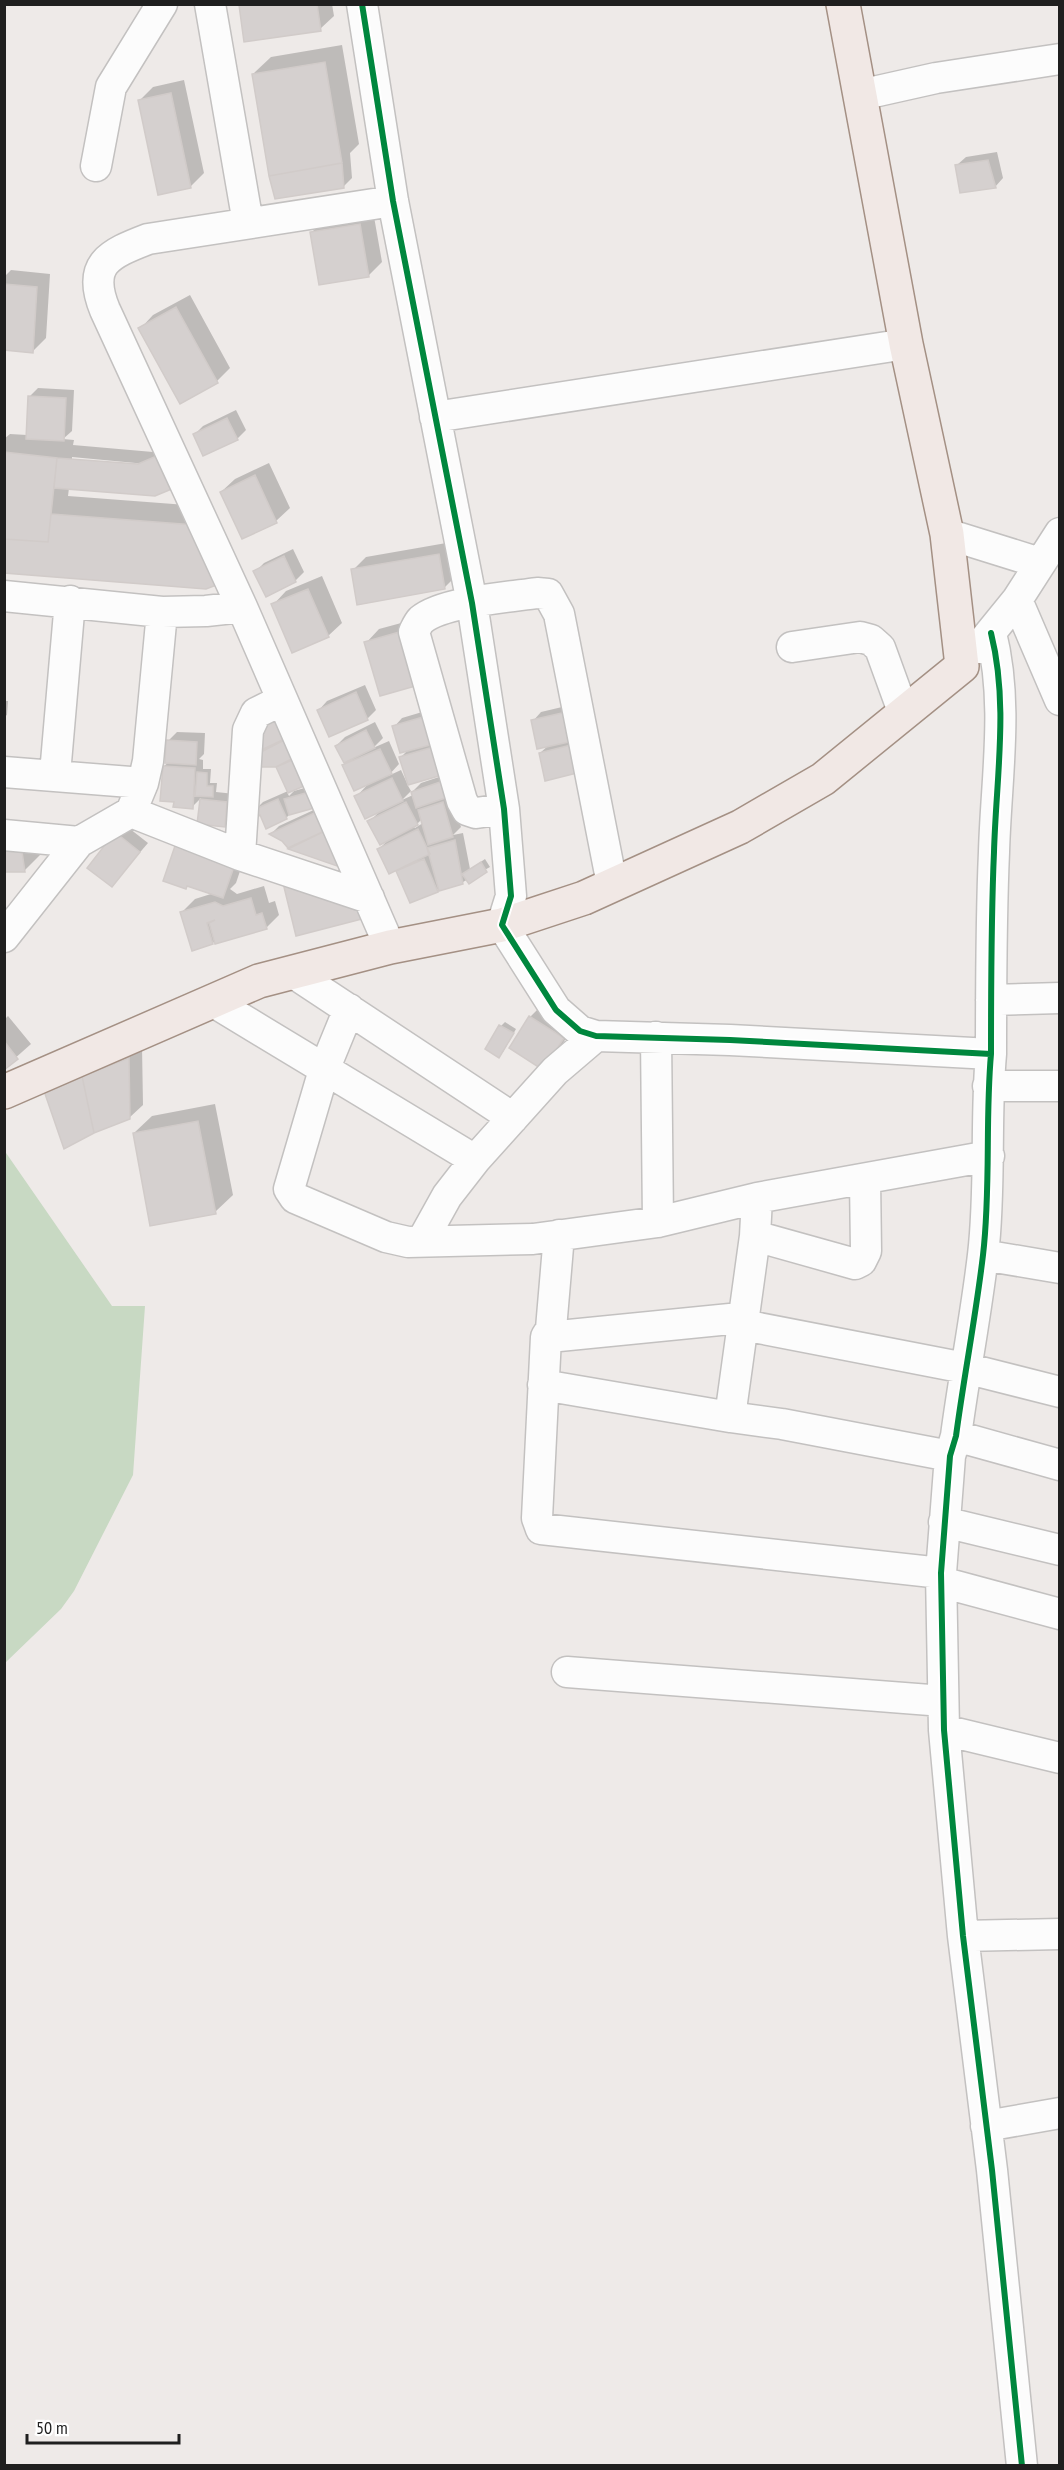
<svg xmlns="http://www.w3.org/2000/svg" width="1064" height="2470" font-family="'PT Sans Narrow',sans-serif">
<style>
.cemetery{fill:#c8d9c3}
.shadow{fill:#0003;fill-rule:evenodd}
.building{fill:#d5d0cf;stroke:#d1cbc9;stroke-width:1.5}
.lines{fill:none;stroke-linecap:round;stroke-linejoin:round}
.minor-casing{stroke:#c3c1c0;stroke-width:33}
.major-casing{stroke:#a49084;stroke-width:36}
.minor{stroke:#fcfcfc;stroke-width:30}
.major{stroke:#f1e8e5;stroke-width:33}
.cycleway-casing{stroke:#fff;stroke-width:10}
.cycleway{stroke:#00873e;stroke-width:6}
</style>
<rect width="100%" height="100%" fill="#eeeae8"/>
<path class="cemetery" d="M4,1150L112,1306H145L133,1475L74,1591L61,1609L5,1663Z"/>
<path class="shadow" d="M242,4H332L334,16L320,29L241,6Z
M342,45L359,144L350,153L352,178L344,186L253,74L271,57Z
M184,80L204,173L191,186L140,100L153,87Z
M997,152L1003,178L995,187L957,165L966,157Z
M373,211L382,262L368,276L312,232L325,219Z
M11,270L50,274L46,338L32,352L4,349V277Z
M190,295L230,368L217,381L181,402L140,329L153,315Z
M38,388L74,390L72,431L63,439L74,440L73,445L153,452L172,443L186,474L69,488L68,496L213,507L235,565L4,572V439L10,434L27,435L29,397ZM72,457L146,464V467L72,460Z
M236,410L246,430L237,439L194,435L203,426Z
M269,463L290,508L276,521L221,492L235,479Z
M452,542L458,574L444,588L353,570L366,557Z
M293,549L304,572L295,581L255,572L264,563Z
M322,576L342,623L328,636L273,605L286,591Z
M416,619L431,670L366,643L379,629Z
M365,685L376,710L367,719L319,710L327,701Z
M4,701H8L7,715L4,717Z
M579,703L593,761L540,753L549,745L533,721L541,712Z
M439,707L445,772L407,784L411,791L402,800L413,795L412,792L421,783L457,771L451,794L461,827L453,835L463,833L470,869L485,859L490,867L463,882L440,888L411,901L396,869L379,849L389,839L369,822L380,811L356,797L369,783L344,766L351,758L336,746L345,737L375,722L383,738L373,748L389,741L399,764L388,776L401,770L407,783L408,782L401,757L409,749L394,727L402,718ZM422,819L423,823L415,828L414,827Z
M268,708L312,781L287,792L289,796L294,791L322,783L286,818L254,811L263,802L288,791L277,765L258,755L265,748Z
M177,732L205,733L204,754L199,759L203,760V769H211L210,783H217L216,792L235,794L233,817L224,825L199,823L201,798L192,807L175,801L164,766L169,762L168,741Z
M331,802L336,864L289,848L283,840L271,834L279,826Z
M125,825L148,843L112,885L89,868Z
M4,828L42,853L24,871Z
M247,850L236,883L230,889L237,894L264,886L269,903L275,901L279,915L266,928L215,940L213,943L182,912L195,899L214,893L188,885L165,880Z
M539,1008L572,1029L552,1060L530,1017Z
M8,1016L31,1044L4,1068V1020Z
M505,1022L516,1029L503,1052L501,1026Z
M142,1046L143,1105L129,1118L46,1092Z
M215,1104L233,1195L215,1212L134,1133L152,1116Z"/>
<path class="building" d="M317,4L321,31L244,42L239,5Z
M325,62L342,163L269,176L252,74Z
M171,93L191,188L158,195L138,100Z
M988,160L996,188L960,193L955,165Z
M342,163L344,188L275,199L269,176Z
M360,224L369,277L319,285L310,232Z
M4,284L37,287L33,353L4,350Z
M176,307L218,383L180,404L138,328Z
M28,396L66,398L64,441L26,439Z
M227,418L238,440L203,456L193,434Z
M4,452L57,458L48,542L4,539Z
M159,455L174,488L155,496L54,488L57,458L138,464Z
M255,475L277,523L242,539L220,492Z
M51,514L195,525L219,584L206,589L4,573V539L48,542Z
M439,554L445,589L357,605L351,569Z
M284,556L296,582L266,597L253,571Z
M308,589L329,637L292,653L271,604Z
M403,631L419,685L380,696L364,642Z
M356,692L368,720L329,737L317,710Z
M272,710L291,736L255,753L258,717Z
M571,711L578,740L537,749L531,720Z
M430,715L438,743L400,753L392,726Z
M366,730L375,748L344,763L335,746Z
M292,736L301,754L276,767H257V754Z
M166,740L197,742L196,765L165,763Z
M579,743L585,771L545,781L539,753Z
M440,745L449,773L408,785L399,757Z
M380,749L392,774L354,791L342,765Z
M302,756L313,782L288,793L276,767Z
M163,766L195,768L193,809L173,807L174,802L160,801Z
M197,772L207,773V786H213V797L195,796Z
M392,778L403,801L365,819L354,796Z
M449,779L454,795L416,808L411,792Z
M313,791L318,807L289,815L284,799Z
M200,799L227,802L225,827L197,824Z
M278,799L287,819L266,829L260,815L250,819L253,810Z
M406,802L418,825L380,845L367,821Z
M443,802L453,837L428,845L418,810Z
M323,809L331,828L288,848L282,841L269,834Z
M333,827L347,856L337,866L288,849Z
M418,829L430,854L389,874L377,849Z
M115,832L140,852L112,887L87,868Z
M455,840L463,884L439,891L427,848Z
M176,843L235,864L223,898L187,886L186,889L163,881Z
M4,845H21L25,872H4Z
M424,859L438,892L410,903L396,871Z
M481,862L487,872L469,884L462,874Z
M282,879L359,906L362,919L296,936Z
M251,898L256,915L262,913L267,929L215,944L209,923L215,920L207,923L213,944L192,951L180,912L215,902L223,906Z
M529,1016L564,1038L543,1070L509,1048Z
M499,1025L514,1033L499,1058L485,1049Z
M4,1041L18,1059L4,1070Z
M129,1058L130,1119L94,1133L82,1076Z
M82,1076L94,1133L64,1149L44,1091Z
M198,1121L216,1214L150,1226L133,1133Z"/>
<g class="lines">
<g class="minor-casing">
<path id="minor" d="M210,4L248,223
M362,4L393,201L472,603L504,809L511,896L502,925L556,1010L580,1031L596,1036L730,1040L991,1054
M860,95L936,78L1060,59
M96,166L111,87L162,4
M435,417L906,344
M947,534L1040,563
M4,596L162,612L206,611L242,607
M1017,600L1060,700
M991,633C1009,705 996,778 994,852C991,919 991,986 991,1054C985,1121 991,1188 983,1255C976,1315 964,1376 956,1436L950,1456L941,1573L944,1730L963,1936L992,2170L1022,2466
M792,647L860,637L871,640L880,648L904,714
M978,648L1017,600L1060,533
M4,772L143,783
M55,774L70,601
M504,809L476,813L467,810L462,801L414,632C416,628 418,623 421,620C442,602 509,597 537,593L548,594L559,614L612,884
M131,812L240,855L369,898
M4,835L79,842
M240,855L248,730L256,713L282,700
M4,937L79,842L131,812L143,783L148,761L162,612
M390,947L242,607L105,310C86,264 109,254 148,239L393,201
M292,972L513,1118
M991,1000L1060,998
M212,1001L475,1160
M349,1009L324,1070L289,1189L295,1198L386,1237L408,1242L533,1239L658,1222L757,1198L989,1156
M656,1037L658,1222
M988,1086H1060
M757,1198L755,1236L730,1417L782,1424L950,1456
M559,1235L551,1329L553,1333L559,1336L730,1319L743,1325L965,1368L1060,1392
M755,1236L855,1264L861,1261L866,1251L865,1179
M422,1241L447,1196L475,1160L555,1071L596,1036
M983,1255L1060,1268
M551,1329L546,1337L537,1518L541,1529L941,1573
M543,1385L730,1417
M956,1436L1060,1465
M944,1522L1060,1550
M941,1582L1060,1614
M567,1672L943,1701
M944,1730L1060,1758
M963,1936L1060,1934
M986,2126L1060,2113"/>
</g>
<g class="major-casing">
<path id="major" d="M4,1092L259,981L390,947L502,925L584,898L740,827L823,779L962,666L947,534L906,344L843,4"/>
</g>
<use href="#minor" class="minor"/>
<use href="#major" class="major"/>
<g class="cycleway-casing">
<path id="cycleway" d="M362,4L393,201L472,603L504,809L511,896L502,925L556,1010L580,1031L596,1036L730,1040L991,1054
M991,633C1009,705 996,778 994,852C991,919 991,986 991,1054C985,1121 991,1188 983,1255C976,1315 964,1376 956,1436L950,1456L941,1573L944,1730L963,1936L992,2170L1022,2466"/>
</g>
<use href="#cycleway" class="cycleway"/>
</g>
<rect width="1064" height="2470" fill="none" stroke="#1f1f1f" stroke-width="12"/>
<path d="M27 2434v9h152v-9" fill="none" stroke="#1f1f1f" stroke-width="3"/>
<text x="36" y="2434" font-size="18" fill="#1f1f1f" stroke="#ffffff" stroke-width="4.5" paint-order="stroke">50 m</text>
</svg>
